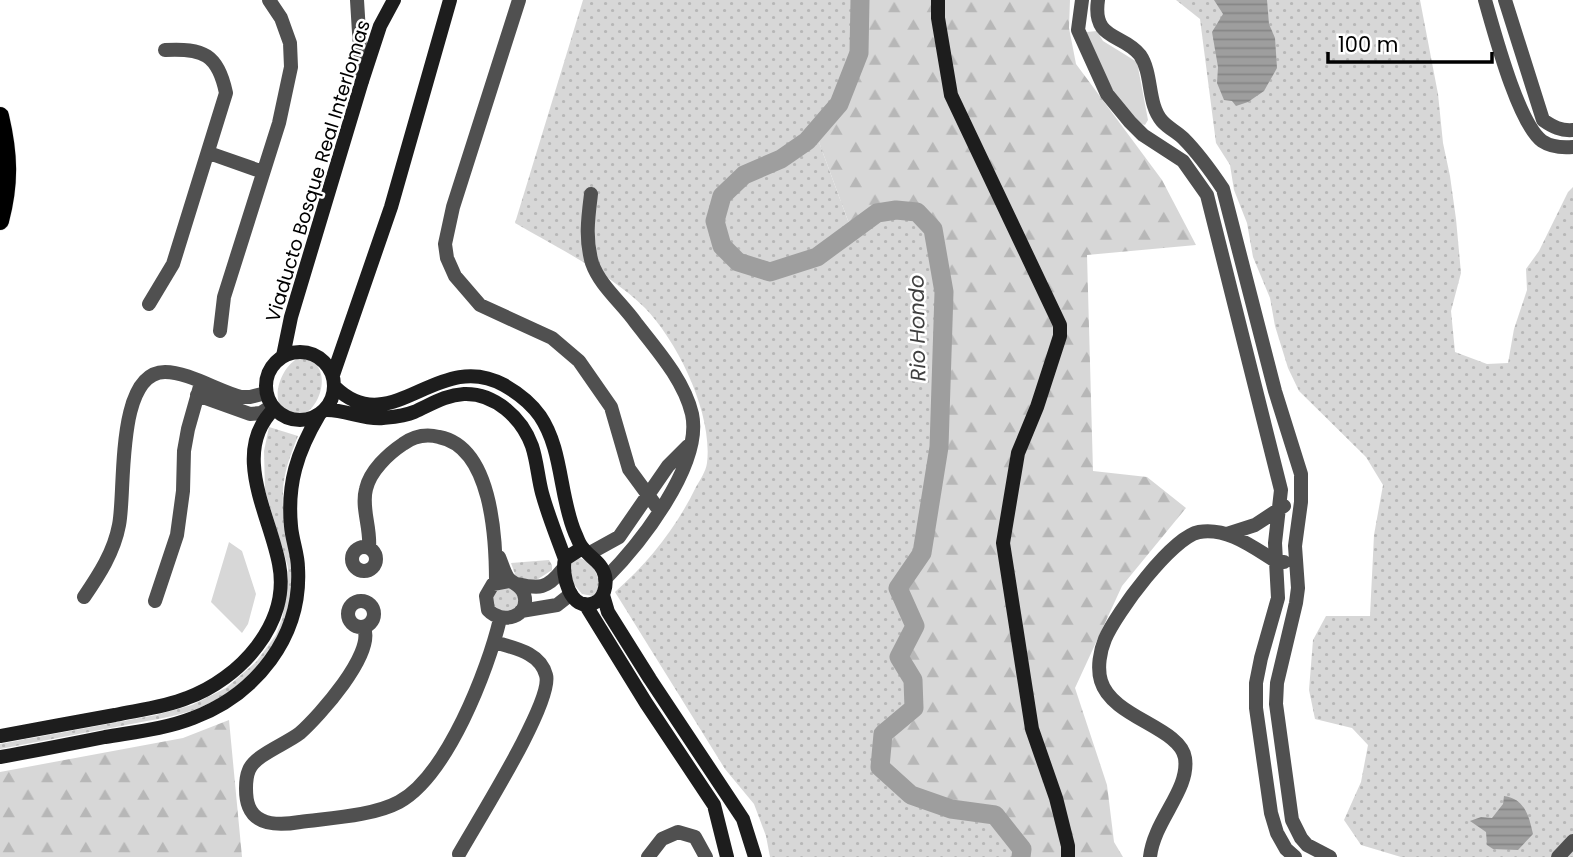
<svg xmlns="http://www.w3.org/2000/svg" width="1573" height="857" font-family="Poppins,sans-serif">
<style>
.grass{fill:url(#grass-dots)}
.forest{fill:url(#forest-firs)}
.garden{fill:#d7d7d7}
.water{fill:url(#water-rules)}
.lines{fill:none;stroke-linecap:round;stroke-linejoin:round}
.river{stroke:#9e9e9e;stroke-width:19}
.primary-casing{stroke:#dbdbdb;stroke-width:19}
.minor{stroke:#505050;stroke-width:14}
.tertiary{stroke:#505050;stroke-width:14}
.secondary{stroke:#1d1d1d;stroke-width:14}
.primary{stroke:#000;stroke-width:18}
.labels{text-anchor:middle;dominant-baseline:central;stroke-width:5;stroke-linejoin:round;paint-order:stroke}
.street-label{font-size:19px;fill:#000;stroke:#fff}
.water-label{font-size:21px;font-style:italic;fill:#3f3f3f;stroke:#fff}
</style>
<defs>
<pattern id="grass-dots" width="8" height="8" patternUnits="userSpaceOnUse" patternTransform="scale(1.75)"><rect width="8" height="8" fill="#d7d7d7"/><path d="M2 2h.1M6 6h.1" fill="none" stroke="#b7b7b7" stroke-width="1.8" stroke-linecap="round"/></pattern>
<pattern id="forest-firs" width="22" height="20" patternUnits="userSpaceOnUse" patternTransform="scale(1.75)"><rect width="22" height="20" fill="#d7d7d7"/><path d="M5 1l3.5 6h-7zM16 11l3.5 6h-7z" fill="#b7b7b7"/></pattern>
<pattern id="water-rules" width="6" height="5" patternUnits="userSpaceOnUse" patternTransform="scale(1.75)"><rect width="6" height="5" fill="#9e9e9e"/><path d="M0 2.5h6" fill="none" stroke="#868686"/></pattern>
</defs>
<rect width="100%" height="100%" fill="#fff"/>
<path class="grass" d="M583,0H853V52L833,101L813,126L854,237L880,219L897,216L914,218L927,231L937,292L933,446L916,550L891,587L908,626L892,657L906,682L907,705L877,731L950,815L992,821L1015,851L1014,857H770L766,836L754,804L725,769L615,592C649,562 676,528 696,487C700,480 706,471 707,463C713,414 678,342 645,308C612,275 555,246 515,223Z
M1176,0H1420L1438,94L1443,143L1450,176L1456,219L1461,273L1451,311L1455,352L1487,364L1508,363L1514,329L1527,290L1526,269L1539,251L1568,192L1573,187V857H1401L1361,845L1344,820L1361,782L1368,745L1352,728L1315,719L1309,690L1313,640L1326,616H1370L1374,535L1383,485L1366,457L1299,391L1288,368L1275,326L1270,298L1253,257L1247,223L1234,190L1230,165L1216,143L1200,19Z
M297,359C341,355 319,427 289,414C267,404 281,367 297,359Z
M269,427L298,436C291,454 283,473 283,493C281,523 293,552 292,583C292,641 246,690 194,710C170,718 145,721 121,726C80,734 40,741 0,749V744L156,715L192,705L226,688L256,662L276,635L282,619L288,584V567L265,490L264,451Z
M579,558C593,562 598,574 600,587L593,596L582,594L572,582L569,561Z
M549,560L552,565V570L535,581L516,577L511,563Z
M505,585L517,591L519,604L513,612L494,609C491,594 492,592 505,585Z"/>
<path class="forest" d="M853,0H1070L1069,28L1076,64L1162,180L1196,245L1087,255L1093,471L1147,477L1186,508L1122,586L1075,688L1107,785L1114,842L1123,857H1014L1015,851L992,821L950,815L907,800L874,769L877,731L907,705L906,682L892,657L907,626L890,587L916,550L933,446L937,292L927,232L914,218L897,216L880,219L854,237L813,126L833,101L853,52Z
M229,720L242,857H0V772L183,738Z"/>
<path class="garden" d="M1097,31L1103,41L1137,62L1148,120L1145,125C1121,119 1097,57 1086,34L1087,32Z
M229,542L242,551L256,594L248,624L242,633L211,602Z"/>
<path class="water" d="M1214,0H1267L1269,24L1275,38L1277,68L1264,91L1248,102L1236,106L1232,101L1224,100L1217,83L1218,67L1212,32L1223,14Z
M1504,796C1525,799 1529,816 1533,834L1518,850L1493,849L1487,845L1486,832L1470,821L1481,817L1492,818L1503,804Z"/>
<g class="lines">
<path class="river" d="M860,0L859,53L839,104L807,141L781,159L744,175L722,196L715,221L722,246L738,262L770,272L817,257L877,213L896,210L917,212L933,229L944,292L939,447L922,553L898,588L915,626L899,657L913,680L914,708L883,734L880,767L911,795L951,809L995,815L1022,849L1021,857"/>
<g class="primary-casing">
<path id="primary" d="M0,116C9,154 10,183 0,221"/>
</g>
<path class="minor" d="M519,0L453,207L445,244L447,258L455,276L480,305L552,338L579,361L611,407L629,469L659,510
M1082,0L1078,30L1107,94L1130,122L1143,135L1183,161L1207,195L1281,490L1275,543L1278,598L1261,658L1256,683V708L1271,813L1277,833L1286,849L1295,857
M1098,0C1092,41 1123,33 1140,55C1153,74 1147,104 1162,121C1168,128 1177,132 1183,138C1198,153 1211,171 1223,189L1275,391L1301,474V502L1295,546L1298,588L1296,603L1277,683L1276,704L1292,820L1301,838L1307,845L1330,857
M1485,0C1494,31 1518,123 1542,141C1551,147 1562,148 1573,147
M1505,0L1543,120C1553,127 1561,131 1573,130
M209,153L263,172
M591,194C588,218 585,239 592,263C600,286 622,303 636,323C657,350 684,380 692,414C703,465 639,545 605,579
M149,304L173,264L226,93C218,54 203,48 165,50
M220,331L224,297L279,123L291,67L290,43L281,18L269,0
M197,395L250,414L261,413L272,406
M1227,534L1255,525L1284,506
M352 559a12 12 0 1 1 24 0a12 12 0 1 1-24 0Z
M369,548C371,528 361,508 366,489C370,471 388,454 403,444C414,436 427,434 439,437C492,447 496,539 496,582
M590,553L619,537L668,466L688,446
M499,557C502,564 504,572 508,578C513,584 521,585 524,594C531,617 502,625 488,610L486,596L493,584L510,581
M517,584C539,589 547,589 562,570
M84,597C99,575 114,552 119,525C126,492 115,372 165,372C188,372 218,391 241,397H250L266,393
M348 614a13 13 0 1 1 26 0a13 13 0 1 1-26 0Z
M155,601L177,535L183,491L184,451L188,429L201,383
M521,611L557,605L571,594
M364,628C375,654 319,716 300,733C286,744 255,755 249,770C245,779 245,798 249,807C257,827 283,825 300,822C330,818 373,816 399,802C447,776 488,670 500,619
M459,854C475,825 554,701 546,675C540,652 514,648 494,642
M648,857L662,839L678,832L695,837L706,857
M1150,857C1154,820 1190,790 1185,758C1180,727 1112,718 1101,681C1097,668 1100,651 1105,639C1116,613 1172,537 1199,532C1228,527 1254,548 1277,562H1284
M1558,857L1573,841"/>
<path class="tertiary" d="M357,0L362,81"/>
<path class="secondary" d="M938,0V18L951,95L1060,325V336L1037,407L1018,453L1003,543L1032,729L1056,798L1068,846V857
M266 386a34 34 0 1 1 68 0a34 34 0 1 1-68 0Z
M283,356L291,317L362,81L380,26L394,0
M333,375L391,207L450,0
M335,387C392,442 437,348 504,385C518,393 531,403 540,416C563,450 559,495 575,533C577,537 579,544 582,547C590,558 602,562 605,576C607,586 604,599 594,603C570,613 561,574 565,559L582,548
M325,410C345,409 363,420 383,418C393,417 405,416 414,412C432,404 445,395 464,394C495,393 522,418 532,446C537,461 538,478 542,493C548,515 557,537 565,559
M603,595L608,612L650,679L743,819L755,857
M585,604L646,703L714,805L727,857
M0,736C38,729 77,722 115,715C139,710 165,707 187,698C239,679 291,624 279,564C270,515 230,452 274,409
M0,757C35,751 70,744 105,737C134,732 165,729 193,718C256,694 302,637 298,568C298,554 292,540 291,526C287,484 297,452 319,415"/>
<use href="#primary" class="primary"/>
</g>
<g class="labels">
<g class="street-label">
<text transform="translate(318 171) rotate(-73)">Viaducto Bosque Real Interlomas</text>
</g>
<g class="water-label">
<text transform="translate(917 328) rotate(-91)">Rio Hondo</text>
</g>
</g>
<path d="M1328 52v10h164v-10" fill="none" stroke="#000000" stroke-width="3.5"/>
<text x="1338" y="52" font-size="21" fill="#000000" stroke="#ffffff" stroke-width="5" paint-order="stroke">100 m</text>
</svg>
